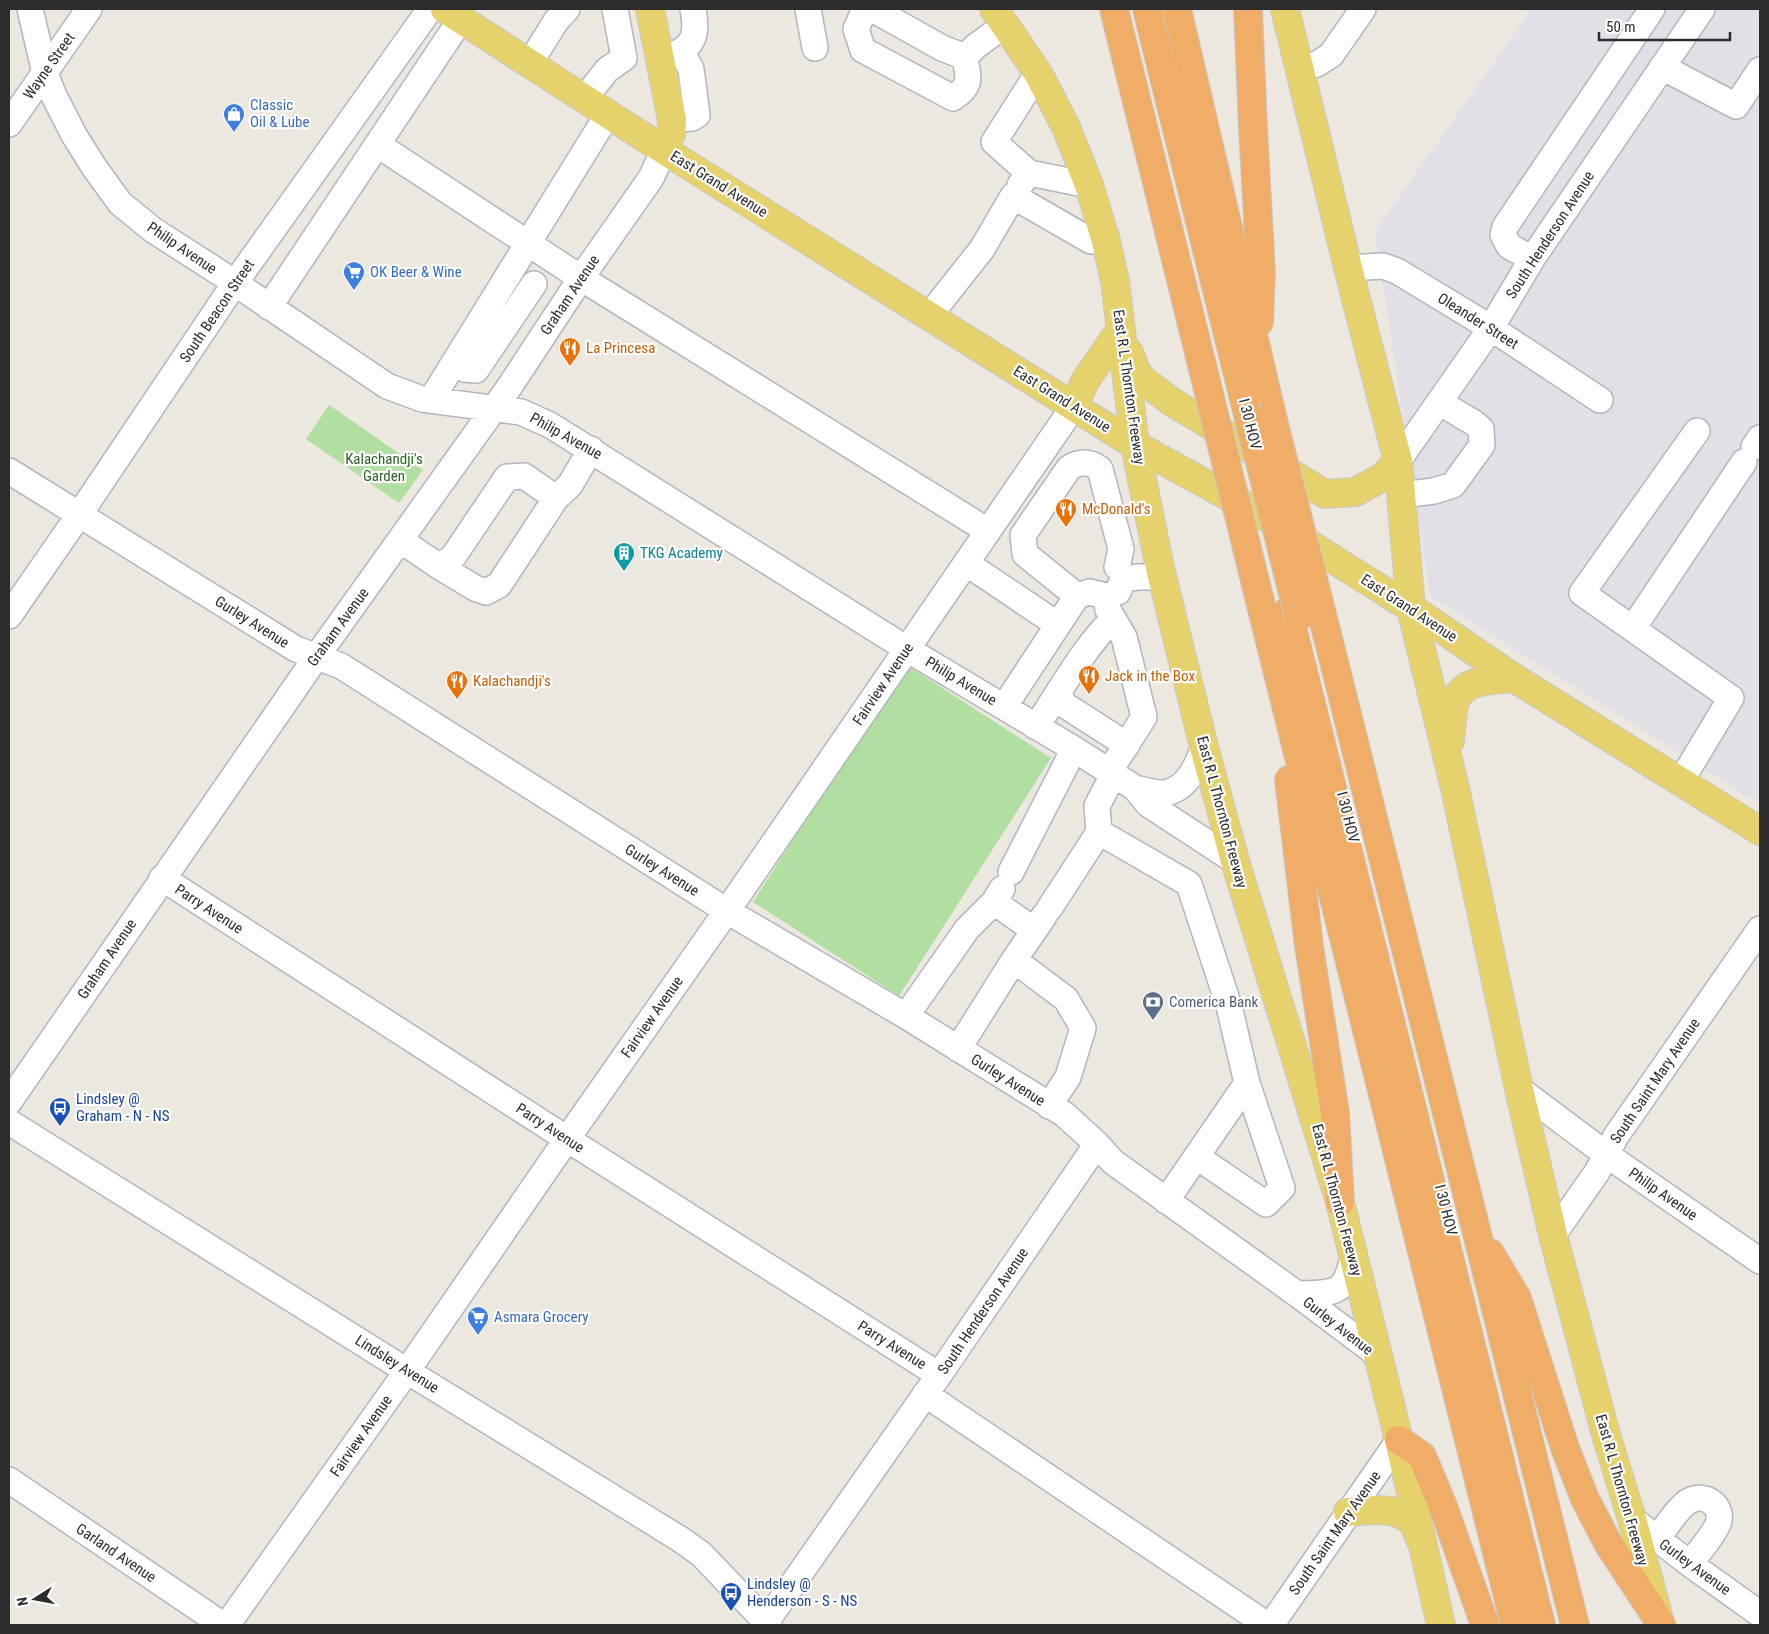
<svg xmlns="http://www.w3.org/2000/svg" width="1769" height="1634" font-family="'Roboto Condensed',sans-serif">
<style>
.industrial{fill:#e2dfe6}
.green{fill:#b1dea1}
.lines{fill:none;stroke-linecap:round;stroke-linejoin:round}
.minor-casing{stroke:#b3b5be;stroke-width:28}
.major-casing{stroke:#c8c8c8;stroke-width:30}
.highway-casing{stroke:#c8c8c8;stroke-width:30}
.minor{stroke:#fff;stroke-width:25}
.major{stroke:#e5d26d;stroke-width:28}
.highway{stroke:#f0ad67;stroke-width:28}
.highway-bridge-casing{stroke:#c8c8c8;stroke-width:30;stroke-linecap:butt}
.highway-bridge{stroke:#f0ad67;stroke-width:28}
.labels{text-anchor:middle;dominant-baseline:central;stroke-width:4.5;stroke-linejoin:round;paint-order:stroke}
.street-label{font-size:15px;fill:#2c2c2c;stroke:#fff}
.shop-label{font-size:15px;fill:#366cbe;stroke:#fff;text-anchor:start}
.food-label{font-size:15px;fill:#c56008;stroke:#fff;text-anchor:start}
.park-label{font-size:15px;fill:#2a6421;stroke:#fff}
.culture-label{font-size:15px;fill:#0d838f;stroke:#fff;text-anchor:start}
.service-label{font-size:15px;fill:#4e5e75;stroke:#fff;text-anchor:start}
.transit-label{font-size:15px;fill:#164399;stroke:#fff;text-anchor:start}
</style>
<rect width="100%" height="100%" fill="#ece8e0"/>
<path class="industrial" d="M1532,9H1760V804L1430,596L1375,231Z"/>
<path class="green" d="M329,405L423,470L399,503L306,439Z
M905,664L1051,758L899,996L753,902Z"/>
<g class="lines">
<g class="minor-casing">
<path id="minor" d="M30,9L45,73L54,96L74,135L94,167L120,203L153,230L220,273L387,386L422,399L521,412L550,425L907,649L1074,749L1135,788
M808,9L815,48
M668,56C694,49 698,34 693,9
M965,57C968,78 973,85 953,98L863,50L856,29L863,13L876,11L942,48L965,57L976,46L1005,25
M530,63L556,21L567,9
M1662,67L1736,106L1760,70
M1300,69L1317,64L1331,55L1363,9
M584,99L607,70L624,58L615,9
M672,120L692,118L697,115L691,69L682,52
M9,124L89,9
M378,145L581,278L988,531
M1029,173L994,142L1038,73
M1020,185L1029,173L1089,185
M1532,259L1509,246L1503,235L1505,227L1652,9
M1348,268L1383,266L1397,271L1491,328L1600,400
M269,307L461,19
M929,316L982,249L1013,196L1091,241H1106
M454,363L464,369L476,370L534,284
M431,400L608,114
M1754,447L1760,438
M1398,461L1491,328L1532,259L1702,9
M9,471L296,649L341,666L727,911L906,1016L1064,1114L1097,1144L1113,1162L1297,1294
M1401,495L1434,491L1453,485L1482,445L1481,429L1474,423L1439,402
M400,540L440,567L453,557L507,477L524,476L556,498L570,485L591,449
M966,563L1058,625
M440,567L475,588L486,592L499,585L556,498
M1077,596L1025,554L1023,535L1069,468C1080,461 1089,461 1100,469L1121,549L1117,567
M1106,596L1108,610L1124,637L1144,717L1109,772
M9,616L79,515L235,283L430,9
M1633,628L1744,462
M1059,691L1063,704L1127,745
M1004,707L1077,596L1089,592L1106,596L1118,592L1123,579L1138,577H1163
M1036,727C1061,690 1082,650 1113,619
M1204,747C1197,766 1186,792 1162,793C1153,793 1143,790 1135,788L1148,804L1235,861
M1681,781L1731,698L1582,593L1697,431
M1099,832L1189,884L1229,1006L1247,1083L1166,1201
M1011,872L1074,749
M162,878L567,1139L939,1375
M994,902L1034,930
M1049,909L1099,832L1097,806L1113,775
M1014,960L1066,999L1083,1028L1068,1077L1049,1106
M906,1016L967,929L994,902L1002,889
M958,1049L1014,960L1044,916
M1519,1089L1607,1155L1760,1261
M9,1102L317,656L508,389L581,278L651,178L664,150
M9,1122L407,1371L680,1539L701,1554L769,1625
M1197,1157L1266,1204L1282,1188L1247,1083
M1553,1235L1597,1172L1616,1136L1760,929
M1353,1256C1346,1296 1333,1293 1297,1294L1369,1348L1380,1358
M925,1394L1267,1625
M9,1480L223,1625
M1632,1519L1690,1564L1760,1614
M1657,1539C1665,1528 1676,1511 1686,1503C1703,1490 1727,1506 1717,1526C1711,1539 1698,1552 1690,1564
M227,1625L407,1371L567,1139L738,895L1074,406
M764,1625L939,1375L1097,1144
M1271,1625L1399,1440"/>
</g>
<g class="major-casing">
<path id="major" d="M445,9L664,150L1135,445L1266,517L1411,608L1514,678L1760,831
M650,9L672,120L671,134L664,150
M994,9L1038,73L1066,127L1089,185L1106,241L1115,281L1135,445L1160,568L1204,747L1235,861L1340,1202L1399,1440L1441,1625
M1285,9L1348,268L1398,461L1411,608L1455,788L1519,1089L1553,1235L1606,1435L1632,1519L1658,1615
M1129,352L1136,371L1143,380L1172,402L1325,494L1355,492L1383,477L1398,461
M1074,406L1085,381L1121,329
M1450,741C1451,729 1452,717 1454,705C1460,678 1493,680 1514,678
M1348,1512C1367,1510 1396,1506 1411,1521C1415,1525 1418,1534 1420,1539"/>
</g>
<g class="highway-casing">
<path id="highway" d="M1114,9L1202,365
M1147,9L1245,403
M1177,9L1273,420
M1248,9L1253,128L1261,272L1259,322
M1258,593L1515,1625
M1288,611L1541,1625
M1327,634L1575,1625
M1289,780L1309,946L1335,1113L1340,1202
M1490,1253L1517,1298L1565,1448L1585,1499L1609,1545L1661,1624
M1399,1440L1422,1456L1443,1506L1485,1625"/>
</g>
<use href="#minor" class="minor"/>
<use href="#major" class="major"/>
<use href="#highway" class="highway"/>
<g class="highway-bridge-casing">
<path id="highway-bridge" d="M1202,365L1258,593
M1245,403L1299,617
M1273,420L1327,634"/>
</g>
<use href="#highway-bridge" class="highway-bridge"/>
</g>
<defs>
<g id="shop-pin" transform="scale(1.125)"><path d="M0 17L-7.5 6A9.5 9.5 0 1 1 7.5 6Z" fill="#3f7fe0" stroke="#fff"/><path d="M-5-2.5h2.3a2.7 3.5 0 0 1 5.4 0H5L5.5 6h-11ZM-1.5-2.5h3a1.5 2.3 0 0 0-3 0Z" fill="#fff"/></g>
<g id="supermarket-pin" transform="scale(1.125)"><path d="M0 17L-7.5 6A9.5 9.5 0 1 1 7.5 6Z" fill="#3f7fe0" stroke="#fff"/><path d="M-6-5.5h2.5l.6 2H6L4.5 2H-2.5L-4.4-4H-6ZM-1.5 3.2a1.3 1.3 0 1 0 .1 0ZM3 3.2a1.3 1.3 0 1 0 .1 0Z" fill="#fff"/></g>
<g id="restaurant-pin" transform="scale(1.125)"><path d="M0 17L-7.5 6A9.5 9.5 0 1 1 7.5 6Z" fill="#e8710a" stroke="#fff"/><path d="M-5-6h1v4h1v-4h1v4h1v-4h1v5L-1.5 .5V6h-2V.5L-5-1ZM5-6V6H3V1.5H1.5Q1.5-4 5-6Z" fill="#fff"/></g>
<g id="building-pin" transform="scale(1.125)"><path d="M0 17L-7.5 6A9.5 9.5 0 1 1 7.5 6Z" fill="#0f9aa8" stroke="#fff"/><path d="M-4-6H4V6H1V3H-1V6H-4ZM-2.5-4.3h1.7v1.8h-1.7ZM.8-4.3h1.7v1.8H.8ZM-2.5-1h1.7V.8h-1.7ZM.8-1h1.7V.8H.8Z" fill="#fff"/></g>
<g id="bank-pin" transform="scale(1.125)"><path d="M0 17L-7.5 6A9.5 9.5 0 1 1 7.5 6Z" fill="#5c6f8a" stroke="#fff"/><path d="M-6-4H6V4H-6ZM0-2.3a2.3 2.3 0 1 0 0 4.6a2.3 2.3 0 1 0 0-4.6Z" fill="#fff"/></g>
<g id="bus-pin" transform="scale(1.125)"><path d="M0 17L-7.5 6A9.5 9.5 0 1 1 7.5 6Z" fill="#1a4fb4" stroke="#fff"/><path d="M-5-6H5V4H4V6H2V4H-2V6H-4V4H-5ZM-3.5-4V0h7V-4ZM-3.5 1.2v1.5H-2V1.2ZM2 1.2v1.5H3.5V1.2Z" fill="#fff"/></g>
</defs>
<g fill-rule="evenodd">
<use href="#shop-pin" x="234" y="114"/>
<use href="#supermarket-pin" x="354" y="272"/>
<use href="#restaurant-pin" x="570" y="348"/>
<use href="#restaurant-pin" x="1066" y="509"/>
<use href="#building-pin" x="624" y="553"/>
<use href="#restaurant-pin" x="1089" y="676"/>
<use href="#restaurant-pin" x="457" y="681"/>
<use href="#bank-pin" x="1153" y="1002"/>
<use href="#bus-pin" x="60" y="1108"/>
<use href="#supermarket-pin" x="478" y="1317"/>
<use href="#bus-pin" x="731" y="1593"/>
</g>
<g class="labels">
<g class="street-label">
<text transform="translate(49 66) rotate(-55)">Wayne Street</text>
<text transform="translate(719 184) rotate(32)">East Grand Avenue</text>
<text transform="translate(1550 235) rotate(-57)">South Henderson Avenue</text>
<text transform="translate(182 248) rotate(34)">Philip Avenue</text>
<text transform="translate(570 295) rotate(-56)">Graham Avenue</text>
<text transform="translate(217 311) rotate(-56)">South Beacon Street</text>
<text transform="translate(1478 321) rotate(32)">Oleander Street</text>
<text transform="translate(1129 387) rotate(82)">East R L Thornton Freeway</text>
<text transform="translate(1062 399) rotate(32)">East Grand Avenue</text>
<text transform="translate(1250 424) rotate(76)">I 30 HOV</text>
<text transform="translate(566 436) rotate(29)">Philip Avenue</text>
<text transform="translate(1409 608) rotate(33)">East Grand Avenue</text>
<text transform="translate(252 622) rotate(32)">Gurley Avenue</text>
<text transform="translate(338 627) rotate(-54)">Graham Avenue</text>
<text transform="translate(961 681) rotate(31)">Philip Avenue</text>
<text transform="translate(883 684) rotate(-56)">Fairview Avenue</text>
<text transform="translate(1222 812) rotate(75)">East R L Thornton Freeway</text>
<text transform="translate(1348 817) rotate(76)">I 30 HOV</text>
<text transform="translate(662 870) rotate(32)">Gurley Avenue</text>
<text transform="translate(209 909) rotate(33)">Parry Avenue</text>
<text transform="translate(107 959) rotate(-56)">Graham Avenue</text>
<text transform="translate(652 1017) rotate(-55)">Fairview Avenue</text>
<text transform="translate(1008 1080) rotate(32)">Gurley Avenue</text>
<text transform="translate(1655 1081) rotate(-56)">South Saint Mary Avenue</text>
<text transform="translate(550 1128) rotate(33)">Parry Avenue</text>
<text transform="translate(1663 1194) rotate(35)">Philip Avenue</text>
<text transform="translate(1337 1200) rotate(75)">East R L Thornton Freeway</text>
<text transform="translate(1446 1210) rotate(76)">I 30 HOV</text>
<text transform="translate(983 1311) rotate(-56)">South Henderson Avenue</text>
<text transform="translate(1338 1326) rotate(38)">Gurley Avenue</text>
<text transform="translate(892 1345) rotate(32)">Parry Avenue</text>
<text transform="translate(397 1364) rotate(32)">Lindsley Avenue</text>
<text transform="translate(361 1436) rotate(-55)">Fairview Avenue</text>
<text transform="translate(1622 1490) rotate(74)">East R L Thornton Freeway</text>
<text transform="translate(1335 1533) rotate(-55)">South Saint Mary Avenue</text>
<text transform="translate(116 1553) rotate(34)">Garland Avenue</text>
<text transform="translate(1695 1567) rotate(36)">Gurley Avenue</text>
</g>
<g class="shop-label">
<text x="250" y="105">Classic<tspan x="250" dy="17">Oil &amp; Lube</tspan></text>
<text x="370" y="272">OK Beer &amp; Wine</text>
<text x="494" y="1317">Asmara Grocery</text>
</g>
<g class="food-label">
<text x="586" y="348">La Princesa</text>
<text x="1082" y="509">McDonald's</text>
<text x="1105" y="676">Jack in the Box</text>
<text x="473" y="681">Kalachandji's</text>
</g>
<g class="park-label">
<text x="384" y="459">Kalachandji's<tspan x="384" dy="17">Garden</tspan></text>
</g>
<g class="culture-label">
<text x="640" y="553">TKG Academy</text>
</g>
<g class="service-label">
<text x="1169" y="1002">Comerica Bank</text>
</g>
<g class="transit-label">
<text x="76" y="1099">Lindsley @<tspan x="76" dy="17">Graham - N - NS</tspan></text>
<text x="747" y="1584">Lindsley @<tspan x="747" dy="17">Henderson - S - NS</tspan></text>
</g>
</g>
<rect width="1769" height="1634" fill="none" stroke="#2c2c2c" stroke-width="20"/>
<g transform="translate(35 1599) rotate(259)" stroke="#ffffff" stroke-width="4" paint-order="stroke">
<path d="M0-4L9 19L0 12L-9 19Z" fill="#2c2c2c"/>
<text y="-8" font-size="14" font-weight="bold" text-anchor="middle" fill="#2c2c2c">N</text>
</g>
<path d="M1599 32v8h131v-8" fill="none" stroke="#2c2c2c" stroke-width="2.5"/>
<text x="1606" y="32" font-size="15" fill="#2c2c2c" stroke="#ffffff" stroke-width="4" paint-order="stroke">50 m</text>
</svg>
